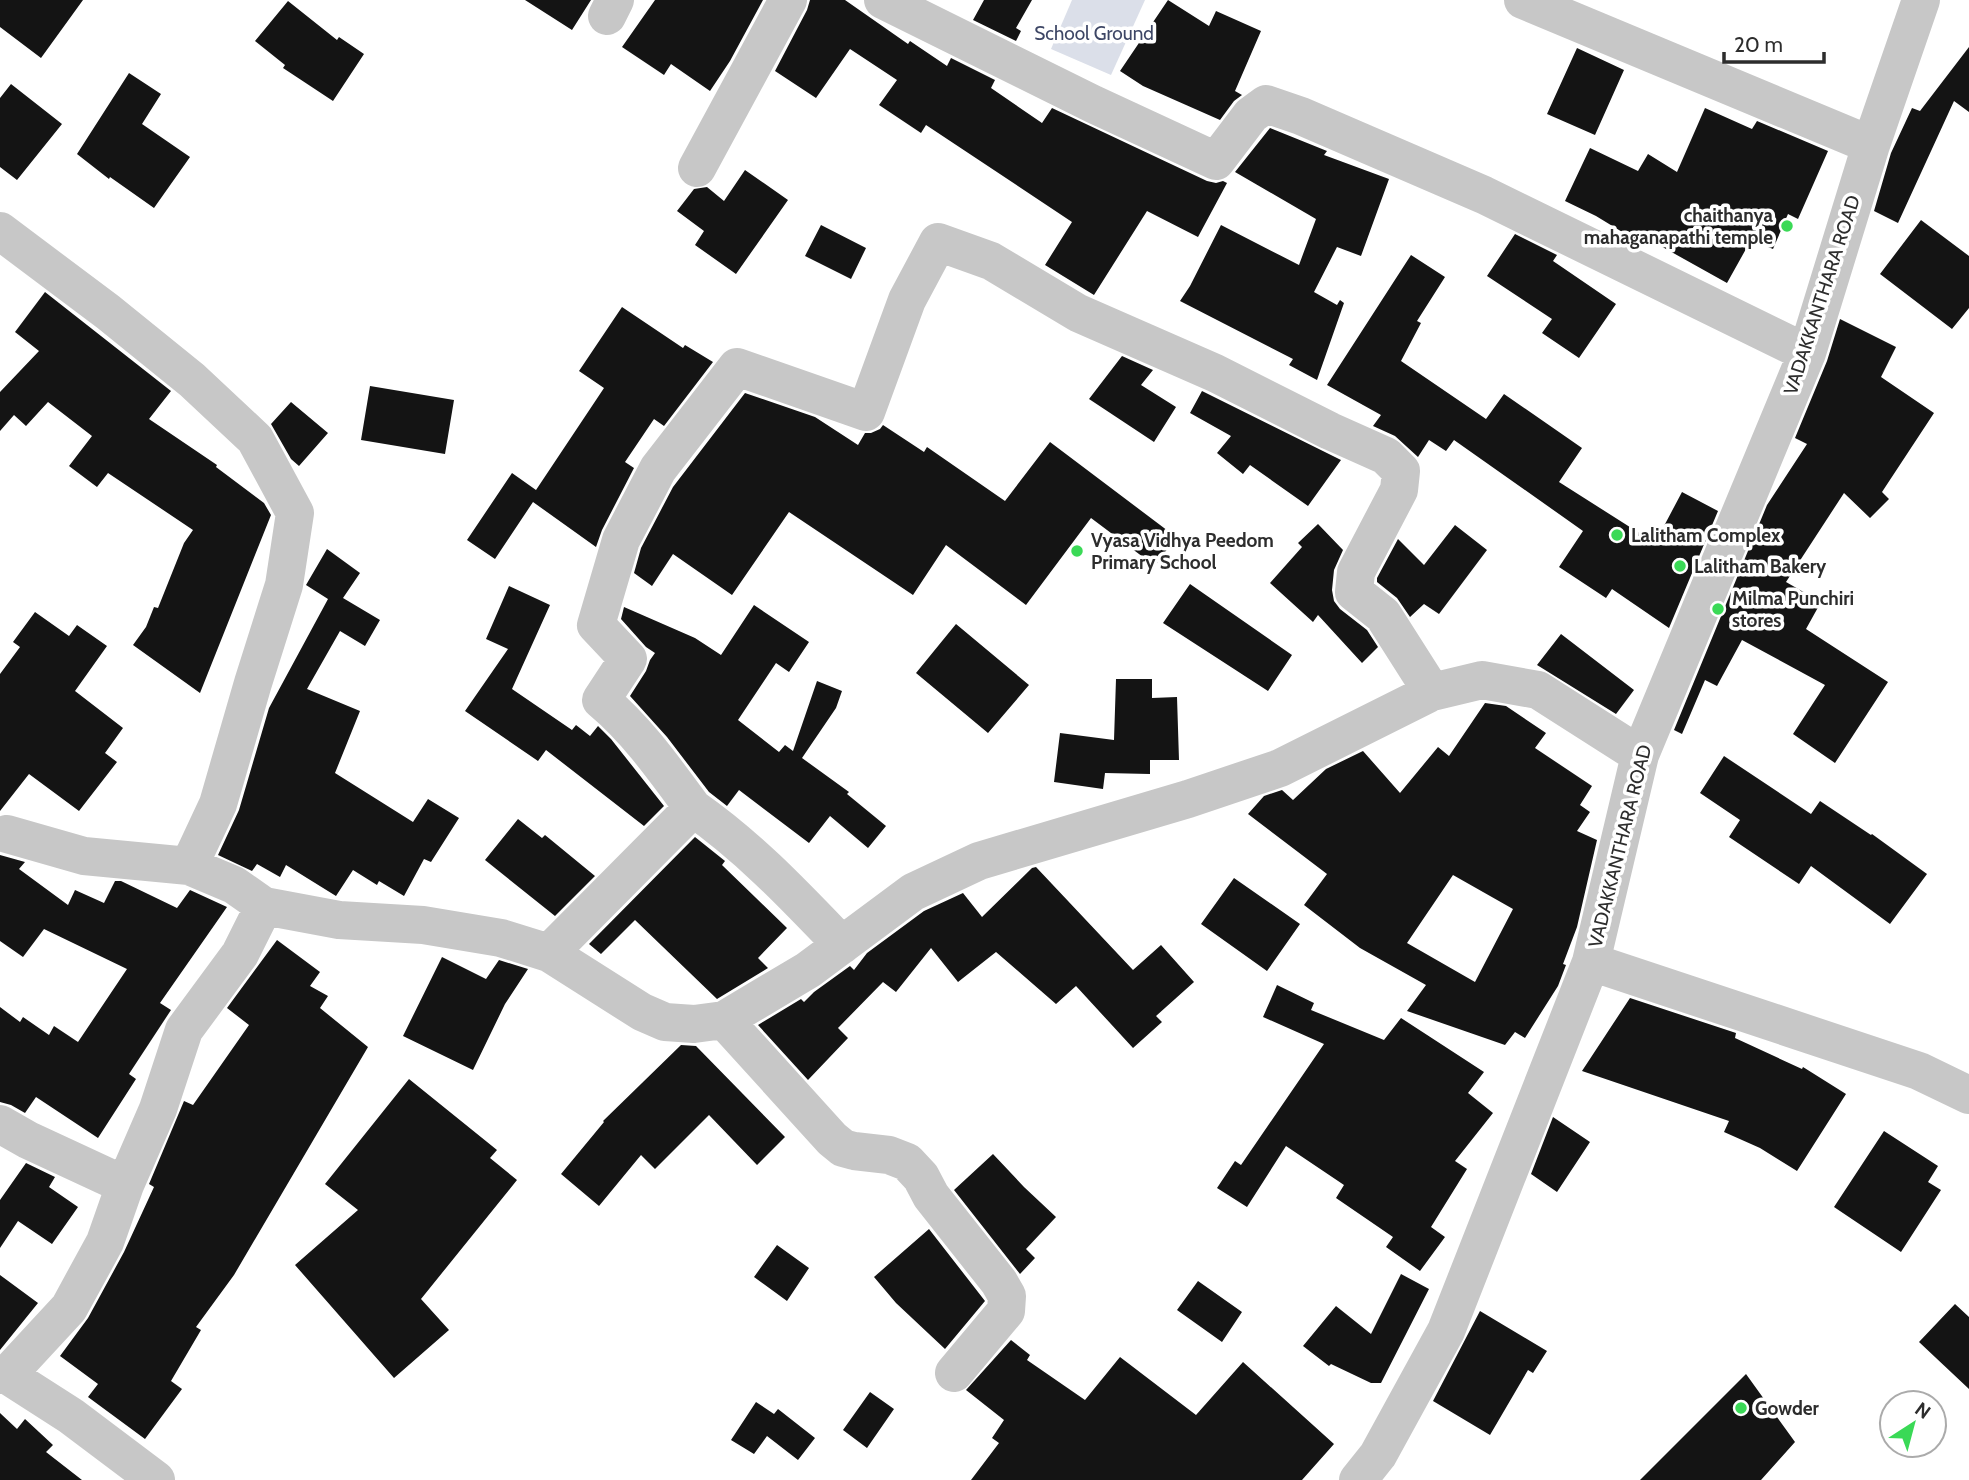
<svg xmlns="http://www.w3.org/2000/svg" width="1969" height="1480" font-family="Cabin,sans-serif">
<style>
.green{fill:#dbdfe9}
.building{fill:#141414;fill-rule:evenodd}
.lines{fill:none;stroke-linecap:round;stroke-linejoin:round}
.minor{stroke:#c7c7c7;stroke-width:38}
.poi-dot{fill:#3ad956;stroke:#fff;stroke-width:2.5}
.labels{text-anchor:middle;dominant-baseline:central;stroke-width:7;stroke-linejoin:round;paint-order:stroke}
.park-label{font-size:19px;fill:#3d4665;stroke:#fff}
.poi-label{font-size:19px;font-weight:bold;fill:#2d2d2d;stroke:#fff;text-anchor:start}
.street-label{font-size:19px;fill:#2d2d2d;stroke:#fff}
</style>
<rect width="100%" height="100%" fill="#fff"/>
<path class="green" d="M1072,0H1145L1111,75L1051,49Z"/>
<path class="building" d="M0,0H83L41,58L0,27Z
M525,0H591L572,30Z
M655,0H763L730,61L710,91L671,64L664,75L622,47Z
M810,0H845L908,44L910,41L947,66L951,58L995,80L991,88L1042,123L1052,108L1207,181L1216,183L1223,181L1227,183L1198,237L1147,211L1094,295L1045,265L1072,222L926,125L921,133L879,105L897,80L850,49L816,98L775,71L807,10Z
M984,0H1032L1016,28L1021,31L1016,41L973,20Z
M1168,0L1209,26L1216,11L1261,31L1235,91L1242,95L1234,101L1220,120L1143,86L1120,71Z
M288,1L337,40L339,37L364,54L333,101L283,68L285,65L255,41Z
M1969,47V112L1954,101L1898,223L1874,211L1891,153L1912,108L1920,111Z
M1577,48L1624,70L1595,135L1547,114Z
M129,73L161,94L142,124L190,157L154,208L110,177L109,179L77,154Z
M11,84L62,124L17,180L0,167V98Z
M1705,108L1752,129L1757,121L1828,151L1798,219L1788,214L1773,249L1751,240L1727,283L1641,235L1637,241L1596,216L1565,201L1590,148L1638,171L1648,154L1677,172Z
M1270,128L1327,151L1324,155L1389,179L1361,256L1337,247L1314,292L1337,305L1340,300L1344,303L1317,380L1289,365L1293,359L1180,301L1190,286L1221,225L1299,265L1316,219L1235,172Z
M745,170L788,200L736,274L695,245L704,231L677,211L694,189L707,187L724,201Z
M1921,220L1969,256V308L1952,329L1880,274Z
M821,225L866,248L851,279L805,256Z
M1515,234L1557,255L1553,261L1616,304L1579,358L1542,333L1552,319L1487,276Z
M1411,255L1445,277L1417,321L1421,323L1401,361L1486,419L1504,394L1582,448L1559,482L1655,543L1682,492L1718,511L1669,628L1612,589L1606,598L1559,567L1583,531L1559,514L1454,440L1446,451L1429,440L1418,457L1395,436L1373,426L1381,415L1327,385Z
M45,292L171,391L149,419L217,465L216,467L264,503L271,515L200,693L133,645L146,627L154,607L158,608L184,543L193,530L108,473L97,487L69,466L92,436L48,402L26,426L14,415L0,431V392L39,351L15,332Z
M622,307L683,348L685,345L713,362L664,426L654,419L625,462L634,468L602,530L596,547L533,502L495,559L467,540L512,473L536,490L604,388L579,371Z
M1840,319L1896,347L1881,377L1934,413L1882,492L1889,499L1870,518L1844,493L1786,582L1821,602L1806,629L1888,682L1835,763L1793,734L1825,685L1742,640L1717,686L1705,680L1682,734L1674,730L1767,505L1807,444L1795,438L1827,361Z
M1122,356L1153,370L1141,385L1176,407L1154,442L1089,399Z
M370,386L454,400L445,454L361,440Z
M1202,391L1341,460L1308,506L1250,465L1243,474L1217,453L1231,436L1190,413Z
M745,393L815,417L858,445L865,433H871L880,429L883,425L924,452L927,447L1005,501L1050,442L1176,537L1155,566L1091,518L1026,605L946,545L913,595L789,512L732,595L673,554L652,586L634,573L641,548L673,487Z
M291,402L328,433L299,466L291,459L271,424Z
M1318,524L1343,550L1334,570L1332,590L1334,601L1340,609L1367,630L1378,647L1362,663L1318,615L1313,622L1270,583L1302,547L1298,543Z
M1455,525L1487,550L1439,614L1424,604L1410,617L1397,598L1377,582V578L1398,539L1424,565Z
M327,549L360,573L343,598L380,620L365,646L340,631L307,689L360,711L335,773L413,822L428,799L459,818L431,862L424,859L404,896L379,881L377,885L353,870L336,896L286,865L280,877L257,864L252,871L218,855L239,810L269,708L328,599L306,585Z
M1190,584L1292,655L1268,691L1163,623Z
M509,586L550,605L512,689L572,730L576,725L590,736L598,726L611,739L664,806L644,826L546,750L538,761L465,711L508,649L486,639Z
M754,605L809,642L789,672L776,663L738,720L779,752L785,745L793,751L817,681L842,691L836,708L802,758L849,792L847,794L886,826L868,848L830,816L809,843L739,790L727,806L709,792L667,737L630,696L646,671L650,660L655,653L646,647L621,619L624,607L695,638L721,655Z
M35,612L69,636L77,625L107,646L75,691L123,728L105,753L117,762L79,811L29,774L0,811V674L20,647L13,642Z
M956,624L1029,685L988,733L916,673Z
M1561,634L1634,690L1616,714L1537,665Z
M1116,679H1152V698L1177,697L1179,760H1150V774L1105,773L1103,789L1054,782L1060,733L1114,740Z
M1485,703L1506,706L1546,733L1535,748L1592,786L1580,805L1590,812L1577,831L1597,840L1577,927L1563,964L1566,965L1558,986L1525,1038L1515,1032L1505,1045L1407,1011L1426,985L1360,948L1304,905L1327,874L1248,814L1264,796L1282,790L1293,800L1326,769L1363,751L1400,793L1438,747L1449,756ZM1453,875L1513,909L1475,982L1407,943Z
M1724,756L1811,814L1820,801L1871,835L1872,834L1927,874L1890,924L1811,866L1799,884L1729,837L1740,820L1700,793Z
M518,819L542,838L545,835L595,876L555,916L485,860Z
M695,837L725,861L722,865L787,928L758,958L768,968L717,999L635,920L601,954L589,944Z
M0,855L25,862L19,869L68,905L75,890L104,903L115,881H121L177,908L190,890L227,907L160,1003L171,1010L129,1074L136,1079L98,1138L36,1097L25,1113L11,1105L0,1102V1007L20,1022L23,1017L49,1035L54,1026L78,1042L127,969L44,929L23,957L0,941Z
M1036,867L1133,970L1161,945L1194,982L1156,1016L1162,1022L1133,1048L1076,986L1056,1004L996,952L958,982L931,948L896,992L883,982L838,1028L848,1038L808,1080L758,1025L801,999L804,1002L814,992L850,966L854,970L867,953L924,911L963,893L982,917L1032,868Z
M1234,878L1300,924L1267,971L1201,924Z
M277,940L320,972L310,986L328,996L320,1008L368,1047L234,1275L196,1327L201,1330L171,1381L182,1389L145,1439L88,1397L98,1384L60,1356L88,1318L124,1252L154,1187L149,1184L184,1101L193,1105L249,1025L227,1008Z
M442,957L486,979L499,960L528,969L505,1004L473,1070L403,1036Z
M1277,985L1314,1003L1311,1010L1384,1040L1401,1018L1484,1072L1468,1093L1493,1113L1455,1161L1467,1169L1431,1227L1445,1237L1420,1271L1386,1247L1393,1237L1336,1198L1344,1185L1286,1146L1247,1207L1217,1188L1235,1161L1241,1165L1324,1044L1263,1017Z
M1630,998L1736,1033L1735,1038L1802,1069L1803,1067L1846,1094L1797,1171L1760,1148L1724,1132L1729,1121L1582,1071Z
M681,1045L696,1046L785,1137L757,1165L709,1115L655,1169L641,1155L599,1206L561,1174L604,1122L603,1121Z
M409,1079L497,1150L490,1158L517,1180L421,1299L449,1330L394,1378L295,1265L358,1210L325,1184Z
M1553,1117L1590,1142L1557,1192L1531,1174Z
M1884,1131L1938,1166L1928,1182L1941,1190L1901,1252L1834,1207Z
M993,1154L1024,1187L1056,1217L1026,1249L1035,1258L1020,1274L954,1190Z
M26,1163L55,1177L49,1187L78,1207L52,1244L18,1221L0,1248V1200Z
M929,1229L985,1301L945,1349L896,1303L874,1277Z
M777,1245L809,1268L787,1301L754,1277Z
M1401,1274L1429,1289L1381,1383H1371L1331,1364L1329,1366L1303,1346L1336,1306L1371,1334Z
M0,1275L38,1303L0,1350Z
M1198,1281L1242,1312L1222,1342L1177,1310Z
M1955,1304L1969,1317V1389L1919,1342Z
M1480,1311L1547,1351L1533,1373L1528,1370L1490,1435L1433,1401Z
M1011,1340L1030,1355L1027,1360L1085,1400L1120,1357L1196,1415L1243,1362L1334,1444L1302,1480H971L999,1443L992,1438L1004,1420L966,1390Z
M1746,1374L1795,1442L1761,1480H1640Z
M870,1392L894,1409L867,1448L843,1430Z
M756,1402L774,1414L778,1409L815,1438L798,1460L767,1436L754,1454L731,1440Z
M0,1413L17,1429L25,1419L53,1445L46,1452L82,1480H0Z"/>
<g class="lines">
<path class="minor" d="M883,0L1093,104L1216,161L1251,115L1266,104L1301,116L1484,195L1807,353
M1523,0L1871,145
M607,16L615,0
M697,168L788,0
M0,231L108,312L192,380L255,439L295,513L284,585L253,683L218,804L189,866
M693,808C749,847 795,896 842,945
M264,906L339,920L423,925L501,938L549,953L642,1012L665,1022L694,1024L724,1020L808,970L913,892L979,861L1188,799L1280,768L1432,692L1482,680L1538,690L1640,755
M549,953L693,808C665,770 637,730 601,700L628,659L596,625L621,540L658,469L737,367L866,412L907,300L938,242L991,261L1078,313L1215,373L1330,431L1386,456L1401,471L1399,490L1356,572L1354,592L1383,615L1432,692
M1591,962L1919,1071L1969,1095
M724,1020L832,1139L843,1148L854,1151L889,1155L907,1162L921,1177L931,1196L999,1282L1007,1296L1006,1311L954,1373
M0,1124L28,1140L125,1185
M0,1375H7L71,1416L156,1480
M7,1375L69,1308L105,1242L125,1185L158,1109L184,1030L240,954L264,906L234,885L189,866L84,856L7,834
M1358,1480L1378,1455L1446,1331L1591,962L1640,755L1807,353L1871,145L1921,0"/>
</g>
<g class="poi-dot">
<circle cx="1787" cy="226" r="7"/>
<circle cx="1617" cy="535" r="7"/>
<circle cx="1077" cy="551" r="7"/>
<circle cx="1680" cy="566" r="7"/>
<circle cx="1718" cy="609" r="7"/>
<circle cx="1741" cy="1408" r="7"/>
</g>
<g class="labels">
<g class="park-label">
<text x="1094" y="33">School Ground</text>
</g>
<g class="poi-label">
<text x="1773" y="215" text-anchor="end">chaithanya<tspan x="1773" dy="22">mahaganapathi temple</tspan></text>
<text x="1631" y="535">Lalitham Complex</text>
<text x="1091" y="540">Vyasa Vidhya Peedom<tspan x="1091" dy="22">Primary School</tspan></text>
<text x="1694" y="566">Lalitham Bakery</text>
<text x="1732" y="598">Milma Punchiri<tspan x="1732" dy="22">stores</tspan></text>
<text x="1755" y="1408">Gowder</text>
</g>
<g class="street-label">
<text transform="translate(1822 295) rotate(-72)">VADAKKANTHARA ROAD</text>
<text transform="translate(1620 846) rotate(-76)">VADAKKANTHARA ROAD</text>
</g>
</g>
<g transform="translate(1913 1424) rotate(36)"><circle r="33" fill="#ffffff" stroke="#ababab" stroke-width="2"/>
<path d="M0-5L12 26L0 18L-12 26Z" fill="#3ad956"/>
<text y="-10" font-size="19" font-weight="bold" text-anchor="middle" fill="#2d2d2d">N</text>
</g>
<path d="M1724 52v10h100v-10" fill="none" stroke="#2d2d2d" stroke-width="3.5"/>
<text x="1734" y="52" font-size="21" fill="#2d2d2d" stroke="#ffffff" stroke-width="5" paint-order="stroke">20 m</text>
</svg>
